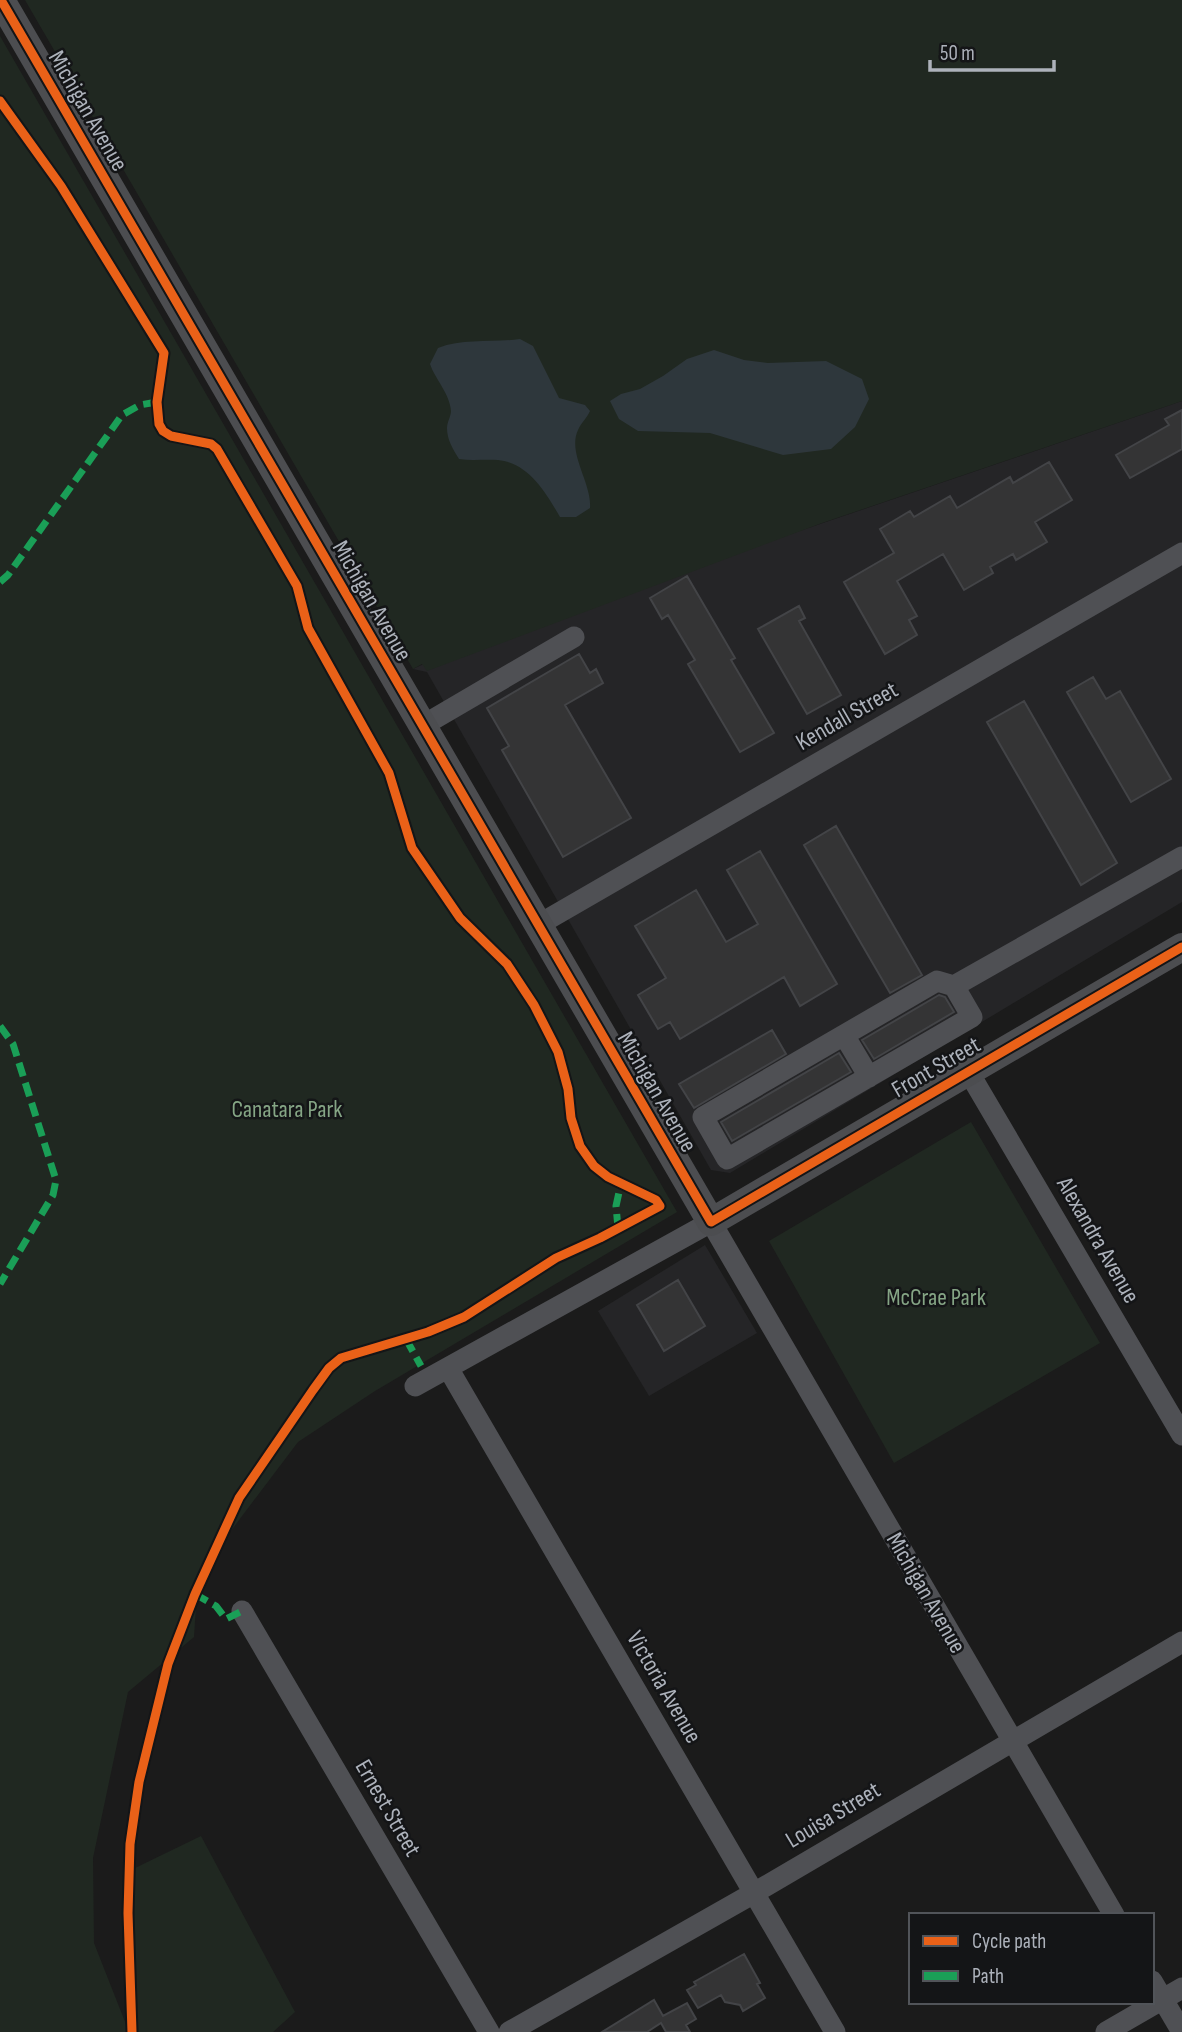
<svg xmlns="http://www.w3.org/2000/svg" width="1182" height="2032" font-family="'Sofia Sans Condensed',sans-serif">
<style>
.built{fill:#252527}
.green{fill:#202821}
.water{fill:#2e373c}
.building{fill:#343435;stroke:#434447;stroke-width:2}
.lines{fill:none;stroke-linecap:round;stroke-linejoin:round}
.minor{stroke:#4f5054;stroke-width:21}
.major{stroke:#4c4d50;stroke-width:28}
.quiet{stroke:#1a9f57;stroke-width:7;stroke-dasharray:14 7;stroke-linecap:butt}
.cycleway-casing{stroke:#141517;stroke-width:13}
.cycleway{stroke:#ea6118;stroke-width:9}
.labels{text-anchor:middle;dominant-baseline:central;stroke-width:5;stroke-linejoin:round;paint-order:stroke}
.street-label{font-size:24px;fill:#adb2bb;stroke:#141517}
.park-label{font-size:24px;fill:#85a585;stroke:#141517}
</style>
<rect width="100%" height="100%" fill="#1b1b1b"/>
<path class="built" d="M1182,401V902L730,1173L711,1170L427,672L413,669L461,646Z
M705,1245L757,1333L649,1396L598,1311Z"/>
<path class="green" d="M25,0H1182V401L822,523L427,671L422,664L413,669Z
M0,36L677,1212L375,1391L298,1442L227,1536L196,1606L194,1637L128,1692L93,1858L94,1943L129,2032H0Z
M971,1122L1100,1343L894,1463L769,1241Z
M201,1836L295,2012L273,2032H134L133,1869Z"/>
<path class="water" d="M520,339L533,346L559,398L585,405L590,411C587,418 581,423 578,430C567,453 592,483 590,508L576,517H560C546,493 529,463 498,460C485,459 472,461 459,459C453,449 447,440 447,428C447,422 451,416 451,411C450,394 435,379 430,364L438,348C464,338 492,343 520,339Z
M714,350L744,360L768,363L826,361L862,379L869,399L855,427L831,449L783,455L710,433L638,431L619,419L610,401L621,394L640,389L663,376L687,359Z"/>
<path class="building" d="M1182,410V449L1130,478L1116,455L1169,425L1165,419Z
M1049,462L1072,500L1035,522L1047,542L1016,560L1013,554L990,567L993,573L964,590L943,554L897,581L917,616L909,620L917,635L885,654L844,582L894,553L880,529L910,511L914,517L950,496L957,508L1010,477L1013,483Z
M687,576L735,658L731,660L774,733L740,752L688,664L695,660L668,615L662,619L650,598Z
M799,606L805,618L799,621L841,695L807,714L758,629Z
M579,654L590,673L596,669L603,683L565,705L631,818L563,857L502,750L509,746L487,708Z
M1093,677L1106,699L1120,691L1171,779L1131,802L1067,692Z
M1024,701L1117,863L1081,885L987,722Z
M836,826L922,975L890,993L804,845Z
M760,851L837,984L800,1006L784,977L680,1039L670,1022L658,1029L638,995L666,978L635,926L696,890L726,942L758,924L727,870Z
M939,995L945,997L954,1012L874,1059L862,1040Z
M772,1030L786,1054L694,1108L679,1084Z
M839,1053L851,1072L732,1141L721,1122Z
M678,1280L705,1326L664,1351L637,1305Z
M744,1954L760,1983L757,1984L765,1998L743,2011L740,2005L725,2002L721,1995L698,2008L687,1990L696,1985L694,1982Z
M654,2000L663,2016L687,2003L696,2019L686,2025L690,2032H666L661,2023L647,2032H602Z"/>
<g class="lines">
<path class="minor" d="M422,726L574,637
M538,925L1182,553
M954,986L972,1017L727,1159L703,1117L937,981L954,986L1182,857
M844,1035L869,1077
M968,1071L1182,1435
M448,1368L835,2032
M415,1386L711,1222L1114,1915
M242,1611L489,2032
M1152,1981L1182,2032
M509,2032L754,1893L1182,1642
M1106,2032L1182,1988"/>
<path class="major" d="M1,0L711,1222L1182,947"/>
<path class="quiet" d="M0,582L8,575L122,415L140,405L157,402
M0,1026L13,1044L56,1180L53,1195L0,1284
M618,1228L616,1206L621,1183
M406,1339L421,1366
M195,1594L216,1606L226,1619L242,1611"/>
<g class="cycleway-casing">
<path id="cycleway" d="M1,0L711,1222L1182,947
M0,101L61,186L164,353L157,402L159,424L163,431L171,436L211,444L217,449L297,586L308,628L389,773L412,848L460,918L507,964L534,1005L558,1052L568,1089L571,1118L580,1146L594,1166L608,1177L656,1200L660,1206L600,1238L556,1258L464,1317L428,1332L341,1358L329,1368L313,1390L239,1498L195,1594L168,1664L139,1782L130,1844L128,1913L132,2032"/>
</g>
<use href="#cycleway" class="cycleway"/>
</g>
<g class="labels">
<g class="street-label">
<text transform="translate(88 111) rotate(60)">Michigan Avenue</text>
<text transform="translate(372 601) rotate(60)">Michigan Avenue</text>
<text transform="translate(847 716) rotate(-30)">Kendall Street</text>
<text transform="translate(936 1067) rotate(-30)">Front Street</text>
<text transform="translate(657 1092) rotate(60)">Michigan Avenue</text>
<text transform="translate(1098 1240) rotate(60)">Alexandra Avenue</text>
<text transform="translate(926 1593) rotate(60)">Michigan Avenue</text>
<text transform="translate(664 1687) rotate(60)">Victoria Avenue</text>
<text transform="translate(388 1808) rotate(60)">Ernest Street</text>
<text transform="translate(833 1815) rotate(-31)">Louisa Street</text>
</g>
<g class="park-label">
<text x="287" y="1109">Canatara Park</text>
<text x="936" y="1297">McCrae Park</text>
</g>
</g>
<rect x="909" y="1913" width="245" height="91" fill="#141517" stroke="#515459" stroke-width="2"/>
<rect x="923" y="1936" width="35" height="10" fill="#ea6118" stroke="#515459" stroke-width="2"/>
<text x="972" y="1948" font-size="21" fill="#adb2bb">Cycle path</text>
<rect x="923" y="1971" width="35" height="10" fill="#1a9f57" stroke="#515459" stroke-width="2"/>
<text x="972" y="1983" font-size="21" fill="#adb2bb">Path</text>
<path d="M930 60v10h124v-10" fill="none" stroke="#adb2bb" stroke-width="3.5"/>
<text x="940" y="60" font-size="21" fill="#adb2bb" stroke="#141517" stroke-width="5" paint-order="stroke">50 m</text>
</svg>
